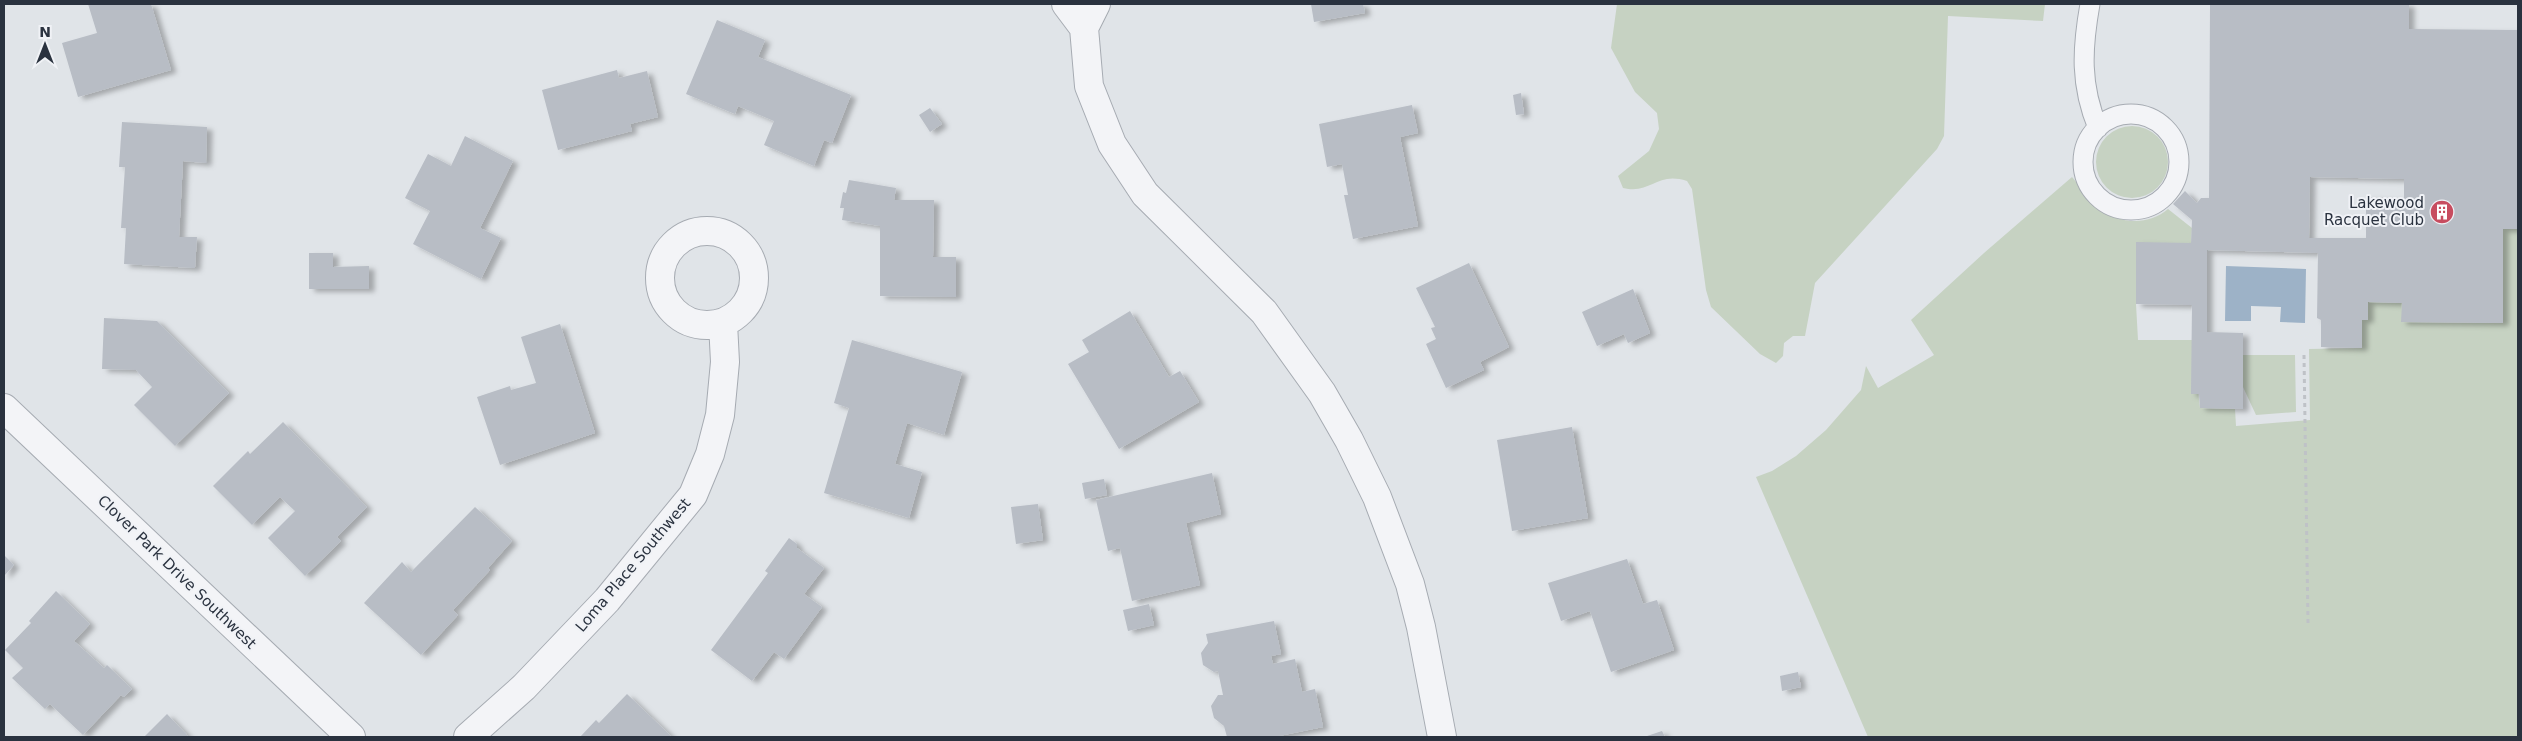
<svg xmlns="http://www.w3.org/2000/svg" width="2522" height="741" font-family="'DejaVu Sans',sans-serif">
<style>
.green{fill:#c6d2c2}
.water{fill:#9db2c7}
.building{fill:#b8bdc5;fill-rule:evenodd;filter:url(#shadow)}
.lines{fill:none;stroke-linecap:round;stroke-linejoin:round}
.service-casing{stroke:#a6abb2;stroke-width:21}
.minor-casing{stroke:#a6abb2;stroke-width:30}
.path{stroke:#bfc2c7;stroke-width:3;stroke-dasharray:4 4;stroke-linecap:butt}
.service{stroke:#f3f4f7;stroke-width:19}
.minor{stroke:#f3f4f7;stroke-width:28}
.labels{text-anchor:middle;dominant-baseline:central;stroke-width:4;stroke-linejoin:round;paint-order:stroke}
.poi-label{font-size:15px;fill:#2a323f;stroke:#f0f2f6;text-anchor:end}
.street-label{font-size:15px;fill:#2a323f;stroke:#f0f2f6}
</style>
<defs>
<filter id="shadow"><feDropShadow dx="5.5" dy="3" stdDeviation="2.5" flood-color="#0004"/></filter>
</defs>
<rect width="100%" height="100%" fill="#e0e4e8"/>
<path class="green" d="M1617,4H2045L2043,21L1948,16L1944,136L1937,149L1815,283L1805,336H1793L1784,343L1783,356L1776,363L1760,354L1711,307L1706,290L1692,189L1687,181C1656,171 1651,195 1623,188L1618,176L1649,151L1659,129L1657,113L1635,92L1611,48Z
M2096 162a36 36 0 1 1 72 0a36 36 0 1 1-72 0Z
M2072,177C2081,187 2094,206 2105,212C2124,225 2151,224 2168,209L2192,228L2191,243H2136V304L2138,340H2192L2200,408L2235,409L2236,426L2310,420L2309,349L2362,348V320H2368V302L2402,303V322L2502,323L2503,229H2518V737H1868L1756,477L1772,471L1796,456L1826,430L1861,390L1866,366L1878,388L1934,355L1911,320L1984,253Z
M2243,355H2295L2296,412L2256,415L2243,387Z"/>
<path class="water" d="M2226,266L2306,269L2305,323L2280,322L2281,307L2251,306V321H2225Z"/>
<path class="building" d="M88,4H151L171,70L78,97L62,43L97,33Z
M1311,4H1363L1365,13L1314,22Z
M2210,4H2409V29L2518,30V229H2503V323L2401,322L2402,303L2368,302V320H2362V348L2321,347V320L2317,318L2318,253L2207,250V332L2243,333V409L2200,408L2199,394H2191L2192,305L2136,304V242L2191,243L2192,220L2173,204L2185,191L2197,203L2201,198H2209ZM2310,177L2404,179V198L2366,197V238H2309Z
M717,20L765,40L758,57L851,95L832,143L824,140L814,166L764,145L774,121L738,106L735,114L686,94Z
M617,70L619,78L647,71L658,117L630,124L632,131L558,150L542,90Z
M1521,93L1524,114L1516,115L1513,95Z
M1412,105L1418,133L1400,137L1418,226L1353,239L1344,195H1348L1342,164L1327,167L1319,124Z
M930,108L942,124L930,132L919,115Z
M122,122L207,127L206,163L183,161L179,237H197L195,268L124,264L126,228H121L125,167H119Z
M465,136L513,161L480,228L501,238L481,279L413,244L430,211L405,198L428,154L451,166Z
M849,180L896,188L894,200H934L933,257H956V297L880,296V226L842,220L844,208H840L843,192L846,193Z
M309,253H333V267L369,266V289H309Z
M1469,263L1509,347L1480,362L1484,370L1446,388L1426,344L1436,339L1431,328L1435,327L1416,288Z
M1633,289L1650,333L1628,343L1624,334L1597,346L1582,312Z
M1130,311L1169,377L1180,371L1199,402L1119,449L1068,364L1089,352L1082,340Z
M104,318L157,321L229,393L175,446L134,405L152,387L136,370L102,369Z
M560,324L595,433L500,465L477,397L510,386L511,390L536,383L521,337Z
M852,340L962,372L944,435L907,423L895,464L922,472L909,518L824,493L849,408L834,403Z
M283,422L367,507L337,537L341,541L305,576L268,538L295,511L280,497L252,525L213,486L248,451L250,454Z
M1572,427L1588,518L1512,531L1497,440Z
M1212,473L1221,514L1186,523L1200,585L1132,601L1120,548L1108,551L1096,500Z
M1104,479L1107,495L1085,499L1082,483Z
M1038,504L1043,540L1016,544L1011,507Z
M475,507L512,541L488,568L490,570L453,610L458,615L421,655L364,603L402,562L411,572Z
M789,538L797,544V548L824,568L804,594L822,607L784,659L774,652L752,681L711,650L768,573L765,571Z
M4,555L14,565L4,576Z
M1627,559L1643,604L1657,600L1674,650L1611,672L1590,611L1561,621L1548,583Z
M56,591L90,624L74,641L104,668L107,665L132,689L124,697L121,695L83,735L50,704L45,709L12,678L23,668L5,650L31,623L29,621Z
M1149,604L1154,625L1128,631L1123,610Z
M1274,621L1281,654L1271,656L1273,664L1295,659L1302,692L1315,689L1323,727L1274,737H1227L1224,726L1214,718L1211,706L1218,695H1223L1218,671L1214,672L1203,665L1201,653L1208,643L1206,634Z
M1798,672L1801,687L1782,691L1780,676Z
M627,694L672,737H580L596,720L599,723Z
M167,714L189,737H144Z
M1662,731L1665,737H1644Z"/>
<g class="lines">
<g class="service-casing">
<path id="service" d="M2090,4C2082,49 2080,85 2098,128
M2083 162a48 48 0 1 1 96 0a48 48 0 1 1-96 0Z"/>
</g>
<g class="minor-casing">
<path id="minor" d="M1066,4L1084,28
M1096,4L1084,28L1089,86L1112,144L1145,194L1264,312L1322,393L1349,440L1377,497L1410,584L1421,627L1442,737
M660 278a47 47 0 1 1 94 0a47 47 0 1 1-94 0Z
M4,408L351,737
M468,737L524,687L607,600L693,495L710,454L720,415L725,362L723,323"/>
</g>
<path class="path" d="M2304,355L2308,624"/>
<use href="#service" class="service"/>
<use href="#minor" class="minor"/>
</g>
<defs>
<g id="building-disc" transform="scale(1.25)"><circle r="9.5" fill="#c74c5f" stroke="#f0f2f6"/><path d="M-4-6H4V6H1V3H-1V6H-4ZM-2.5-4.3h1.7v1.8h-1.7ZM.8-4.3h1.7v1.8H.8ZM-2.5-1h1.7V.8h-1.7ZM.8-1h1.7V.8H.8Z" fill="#fff"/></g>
</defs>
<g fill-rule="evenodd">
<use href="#building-disc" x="2442" y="212"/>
</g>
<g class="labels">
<g class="poi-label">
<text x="2424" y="203">Lakewood<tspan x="2424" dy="17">Racquet Club</tspan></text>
</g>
<g class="street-label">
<text transform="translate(633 565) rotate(-50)">Loma Place Southwest</text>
<text transform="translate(177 572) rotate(44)">Clover Park Drive Southwest</text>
</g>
</g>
<rect width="2522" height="741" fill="none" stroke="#2a323f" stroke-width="10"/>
<g transform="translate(45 45)" stroke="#f0f2f6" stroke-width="4" paint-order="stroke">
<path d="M0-4L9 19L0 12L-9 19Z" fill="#2a323f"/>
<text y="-8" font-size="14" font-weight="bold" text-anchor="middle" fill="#2a323f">N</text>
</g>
</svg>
